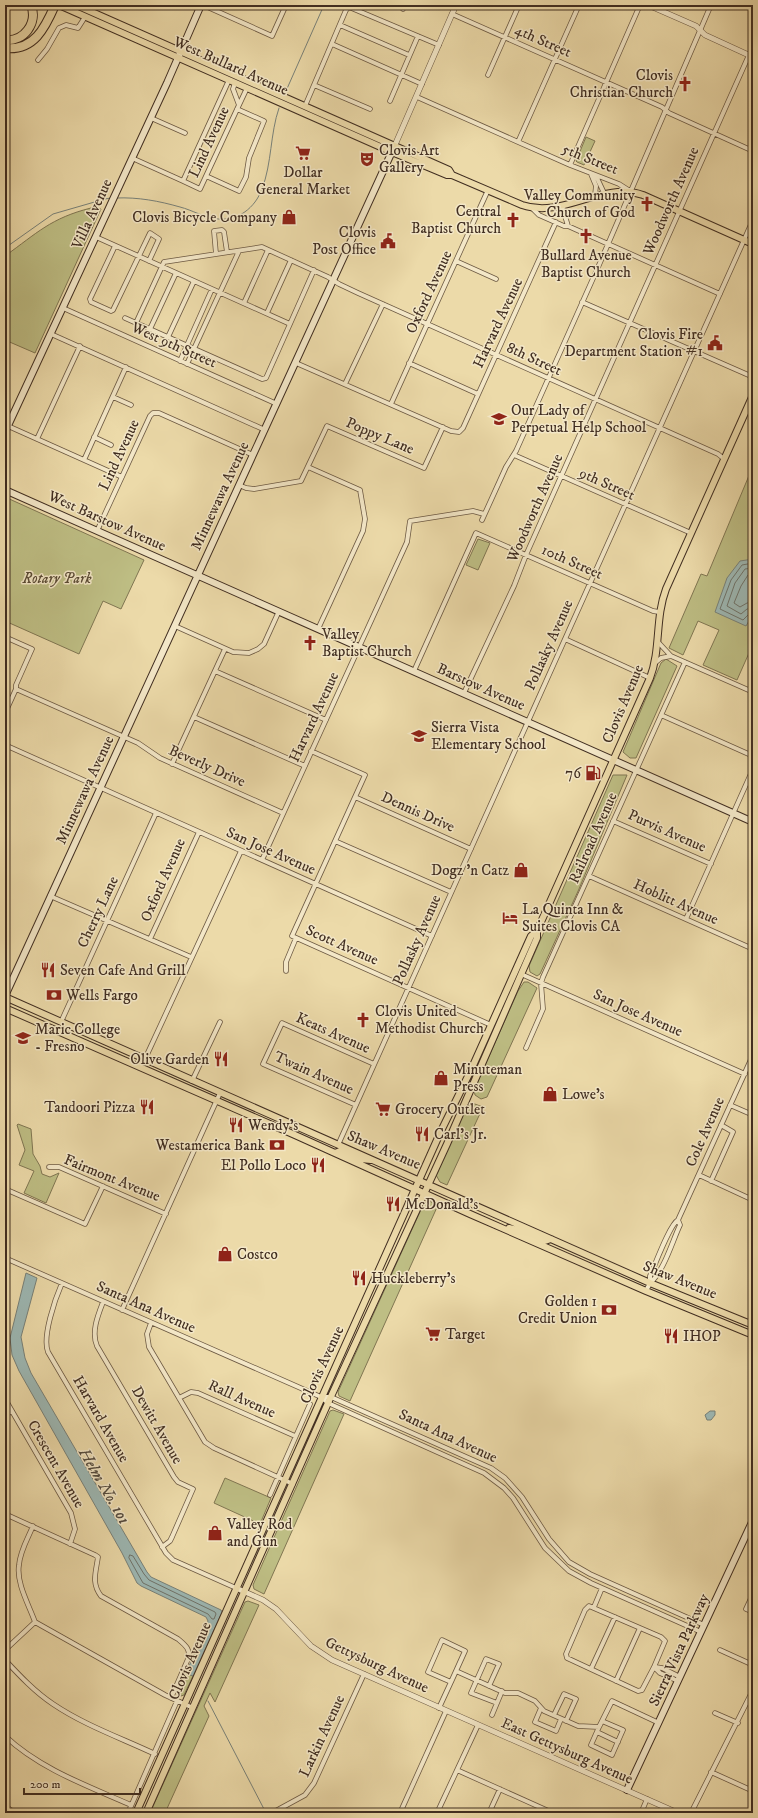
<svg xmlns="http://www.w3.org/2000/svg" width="758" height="1818" font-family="'IM FELL DW Pica',serif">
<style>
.green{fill:#bebe84;stroke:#807652}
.water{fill:#9db8b4;stroke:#788179}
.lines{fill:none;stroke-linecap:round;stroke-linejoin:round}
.shore{stroke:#6f736a;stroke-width:1}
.stream{stroke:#788179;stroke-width:1}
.minor-casing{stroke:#6c5943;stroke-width:5.5}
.tertiary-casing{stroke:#6c5943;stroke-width:6}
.secondary-casing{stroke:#412e21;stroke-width:8}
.primary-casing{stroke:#412e21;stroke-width:8}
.motorway-casing{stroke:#412e21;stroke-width:10}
.minor{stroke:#f3e7c7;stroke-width:4}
.tertiary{stroke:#f3e7c7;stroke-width:5}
.secondary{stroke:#f3e7c7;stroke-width:6}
.primary{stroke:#ecdaa9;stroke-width:6}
.motorway{stroke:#ecdaa9;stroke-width:8}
.labels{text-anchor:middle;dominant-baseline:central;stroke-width:3;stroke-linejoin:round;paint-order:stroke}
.street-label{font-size:15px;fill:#412e21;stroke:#f3e7c7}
.poi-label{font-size:15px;fill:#412e21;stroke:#f3e7c7;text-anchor:start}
.park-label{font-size:15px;font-style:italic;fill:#5a4b35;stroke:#f3e7c7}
.water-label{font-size:16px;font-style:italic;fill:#534a3e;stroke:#f3e7c7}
</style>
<rect width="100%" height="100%" fill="#ecdaa9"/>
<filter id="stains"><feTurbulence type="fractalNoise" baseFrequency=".005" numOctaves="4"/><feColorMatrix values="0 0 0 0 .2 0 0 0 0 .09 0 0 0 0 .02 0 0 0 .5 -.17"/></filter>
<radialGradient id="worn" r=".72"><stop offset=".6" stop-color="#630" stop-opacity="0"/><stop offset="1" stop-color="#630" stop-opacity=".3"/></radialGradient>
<path class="green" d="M586,137L595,141L584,165L577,162L576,161Z
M91,208L101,209L35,353L5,340V256C37,233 51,218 91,208Z
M753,466V644L737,680L703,665L719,630L698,621L683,655L669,648L701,574L707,576Z
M5,497L144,560L121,609L103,601L79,654L5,621Z
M478,539L490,543L478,570L466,565Z
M666,659L677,666L636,758H630L623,752L661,663Z
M613,775H627L579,889L540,974L537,976L530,972L529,966Z
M524,982H528L537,988L487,1097L481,1099L475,1095L474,1090L518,991Z
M472,1103L483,1107L447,1185L440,1182L436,1175L467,1106Z
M18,1124L31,1129L33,1154L40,1166L42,1174L50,1177L59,1173L46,1203L24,1193L34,1171L19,1165L25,1150L17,1125Z
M429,1201L438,1205L350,1401L339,1396L338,1392L424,1203Z
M333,1410L344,1414L264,1594L254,1589L253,1585L330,1411Z
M225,1478L271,1498L260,1524L214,1503Z
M248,1601L259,1605L215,1702L210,1693L204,1706L209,1716L165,1813H150L245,1602Z
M187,1671L188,1674L193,1676L184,1695L181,1696L178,1695L177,1691Z"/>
<path class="water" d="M753,559V614L746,626L715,612L727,578L740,561Z
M26,1273L37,1278L21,1337L25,1358L31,1373L147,1572L151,1577L221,1610L222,1612L193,1676L188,1674L187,1671L208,1621L206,1617L141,1586L137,1583L122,1553L19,1371L12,1355L10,1338Z
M710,1411H715V1415L711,1420H707L705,1415Z"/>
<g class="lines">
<path class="shore" d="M753,563L742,565L731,580L720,609L743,620L749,614L753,613
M753,568L745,569L735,583L727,606L741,614L747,609L753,608
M753,574L748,575L741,586L734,603L740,607L747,603L753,602
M130,1555L133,1556L144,1574L149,1580L215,1612L216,1614L214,1619H212L208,1614L143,1583L129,1558Z"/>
<path class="stream" d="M286,91L324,5
M116,198C138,197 159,201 180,207C192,210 205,218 218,219C238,221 255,208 262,189C272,163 270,134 279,108
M5,248L53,214L105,199L111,198
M208,1701L265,1811"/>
<g class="minor-casing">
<path id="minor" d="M203,5L272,36L286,5
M403,9L405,5
M452,14L662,107L669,113L753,151
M340,25L409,55
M332,44L422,84
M38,60L47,49L59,28L66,25L78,28L85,17
M488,75L519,5
M235,83L233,89L239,105L247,88
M314,85L370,109
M417,97L570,165L619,184L630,191
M390,101L418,36
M305,106L346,10L349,7L439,45
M151,118L185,133
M518,142L579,5
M132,158L183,181L229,80
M570,165L640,5
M591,174L596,186L595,195
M206,176L239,191L246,177L249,158L264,121L237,109
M594,176L597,178L604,193
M183,181L200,189L239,105
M562,206L568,226
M532,208L539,215L564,226H568L720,294
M96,237L290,324
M115,246L90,299L91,302L111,311L113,310L150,233L159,239L149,261
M216,254L214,231L222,230L224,232L227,252
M456,261L496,279
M582,302L753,377
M244,303L268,250
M63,308L277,404
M267,313L291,260
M125,318L262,379L266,378L314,270
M136,323L164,262L262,247L328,277L339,284L358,293L718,454L724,459
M150,329L176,273
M51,334L265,430
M168,337L194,281
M180,361L212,289
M296,363L451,431L459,432L463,428L556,222
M409,363L478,394
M187,364L239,251
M345,384L383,304
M113,397L131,405
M391,404L488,190
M8,426L122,477
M94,437L111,445
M37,439L80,346
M514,455L691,533
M84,460L126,367
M308,467L360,490L365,519L363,531L318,629
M239,485L246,488L254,489L301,481L327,426L424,468L443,427
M482,520L506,467L516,451L599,265L711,5
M97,531L150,416L153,413H159L253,455
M175,626L233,652L249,653L258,649L264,644L279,611
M5,637L32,649L16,685V689L5,713
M565,639L650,678
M658,642L671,656L753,692
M655,663L661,658L671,656
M215,671L326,720
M414,671L476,533L653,611L659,612
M16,689L138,743L160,758L283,813
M464,693L514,586L526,555L753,46
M661,715L753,756
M194,717L305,766
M5,745L432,936
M311,751L365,775L292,936L491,1025
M172,764L225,649
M355,797L471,849
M613,821L711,864
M335,841L451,892
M262,860L407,542L410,521L473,511L484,514
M589,876L753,949
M50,896L191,957
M686,919L753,769
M150,939L199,832
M286,971V962L296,938
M521,974L745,1074
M61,1022L156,813
M526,1048L543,1009L541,983L543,977L685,662
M145,1059L241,851
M192,1081L220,1022
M356,1105L263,1064L282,1023L374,1064
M730,1105L753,1115
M338,1145L753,220
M49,1167H59L166,1214
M699,1175L753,1200
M711,1181L733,1132L721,1125
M5,1189L85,1224L103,1186
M5,1258L321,1397L328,1403L484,1473L504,1488L513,1498L545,1548L569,1571L591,1583L701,1632
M62,1283C55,1299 42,1337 48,1352L166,1553L173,1560L236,1588
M650,1283C664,1271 672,1242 680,1225L678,1220
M646,1291L650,1283V1276C655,1265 670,1224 678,1220L753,1055
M103,1302C98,1315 91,1332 97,1346L174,1477L178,1482L193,1489L172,1537L170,1541L162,1547
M122,1310L220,1093
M151,1323L147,1334L149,1347L205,1442L214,1448L293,1484
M321,1397H331L491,1468L505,1478L522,1497L549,1539L569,1562L590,1574L704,1625
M179,1398L191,1392L198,1393L295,1436
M5,1399L71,1513L75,1529L70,1544
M5,1415L12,1411
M270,1495L310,1404
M5,1514L95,1555L98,1557C96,1572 91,1583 101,1596L178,1639C185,1645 191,1649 188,1659L171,1698
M753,1594L746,1609L753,1612
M589,1606L661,1637L665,1641L654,1667L642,1690L638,1691L567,1658L566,1654L585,1610Z
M594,1607L602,1588
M35,1622L165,1695L193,1708
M5,1650L35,1622C29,1605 16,1583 19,1565C20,1551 28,1538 33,1526
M720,1650L753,1665
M5,1660C20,1676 35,1692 53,1704C84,1725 121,1738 155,1754
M654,1667L660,1673L678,1681
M655,1667L662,1668L680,1677
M591,1669L615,1617
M616,1681L640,1628
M451,1682L456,1671
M489,1686L499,1664L486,1659L471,1693L497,1703L502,1691
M439,1708L451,1682L428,1672L442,1640L465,1651L456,1671L505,1693H518L535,1701L544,1711L578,1726L599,1727L612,1701L659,1723
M541,1708L535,1722L556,1731L561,1719
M715,1713L738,1723
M492,1715L497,1703
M554,1715L564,1694L576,1699L566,1721
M599,1727L591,1745L612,1755L623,1730L602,1721
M597,1732L618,1742
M5,1736C40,1769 88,1786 131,1805
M457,1770L553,1813
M711,1772L753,1791
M5,1806L15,1813
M128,1813L177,1701
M272,1813L305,1795L314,1783L364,1674
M400,1813L446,1711
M437,1813L478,1725
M489,1813L500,1789
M641,1813L647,1799
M691,1813L753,1690"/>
</g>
<g class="tertiary-casing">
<path id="tertiary" d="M648,5L696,26L705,35L753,57
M395,145L456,5
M236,1588L263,1600L276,1609L311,1646L332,1660L678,1813"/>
</g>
<g class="secondary-casing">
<path id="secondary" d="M5,432L167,83L201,5
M5,490L753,822
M5,996L395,145
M627,1790L753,1520"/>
</g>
<g class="primary-casing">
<path id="primary" d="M59,5L392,152L447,175H452L522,205C564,219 601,181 643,195L753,244
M76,5L449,170L452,175
M5,997L650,1283L753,1325
M5,1008L295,1135L470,1214L646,1291L753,1335
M335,1153L340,1151L361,1159L371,1160
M509,1228L517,1230L545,1241L551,1239
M136,1813L441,1131L471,1070L531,936L537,931
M146,1813L328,1403L447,1144L537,938V931L541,922L650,678C661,649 655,618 666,589L753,395"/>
</g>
<g class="motorway-casing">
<path id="motorway" d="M5,40C24,42 38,23 31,5
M5,48C34,51 45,28 55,5"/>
</g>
<use href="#minor" class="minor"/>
<use href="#tertiary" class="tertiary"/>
<use href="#secondary" class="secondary"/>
<use href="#primary" class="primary"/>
<use href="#motorway" class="motorway"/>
</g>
<defs>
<g id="church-bare" transform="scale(1.2)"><path d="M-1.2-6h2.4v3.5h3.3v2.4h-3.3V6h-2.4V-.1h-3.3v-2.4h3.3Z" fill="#8f2418" stroke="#f3e7c7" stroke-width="2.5" paint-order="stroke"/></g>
<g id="supermarket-bare" transform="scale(1.2)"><path d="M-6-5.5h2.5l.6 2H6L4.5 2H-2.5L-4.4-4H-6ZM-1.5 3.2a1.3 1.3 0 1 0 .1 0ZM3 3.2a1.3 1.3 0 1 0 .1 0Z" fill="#8f2418" stroke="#f3e7c7" stroke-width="2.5" paint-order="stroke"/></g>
<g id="theatre-bare" transform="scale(1.2)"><path d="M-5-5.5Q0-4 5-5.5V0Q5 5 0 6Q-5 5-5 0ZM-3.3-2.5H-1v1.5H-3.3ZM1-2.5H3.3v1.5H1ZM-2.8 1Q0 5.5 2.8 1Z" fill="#8f2418" stroke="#f3e7c7" stroke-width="2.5" paint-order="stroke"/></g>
<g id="shop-bare" transform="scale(1.2)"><path d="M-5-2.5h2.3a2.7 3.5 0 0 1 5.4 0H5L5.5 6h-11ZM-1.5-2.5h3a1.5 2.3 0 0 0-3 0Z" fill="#8f2418" stroke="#f3e7c7" stroke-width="2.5" paint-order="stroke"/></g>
<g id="civic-bare" transform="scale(1.2)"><path d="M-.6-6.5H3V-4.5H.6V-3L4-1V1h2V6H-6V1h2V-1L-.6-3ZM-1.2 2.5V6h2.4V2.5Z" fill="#8f2418" stroke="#f3e7c7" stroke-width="2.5" paint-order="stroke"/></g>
<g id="school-bare" transform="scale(1.2)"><path d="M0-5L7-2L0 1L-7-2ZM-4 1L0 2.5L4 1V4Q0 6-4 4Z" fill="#8f2418" stroke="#f3e7c7" stroke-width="2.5" paint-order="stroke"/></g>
<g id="fuel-bare" transform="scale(1.2)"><path d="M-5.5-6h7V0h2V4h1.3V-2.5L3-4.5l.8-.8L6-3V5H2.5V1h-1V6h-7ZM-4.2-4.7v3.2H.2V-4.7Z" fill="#8f2418" stroke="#f3e7c7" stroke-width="2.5" paint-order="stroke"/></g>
<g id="hotel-bare" transform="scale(1.2)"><path d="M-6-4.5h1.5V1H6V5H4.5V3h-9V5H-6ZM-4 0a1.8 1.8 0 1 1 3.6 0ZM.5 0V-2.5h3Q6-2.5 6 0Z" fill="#8f2418" stroke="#f3e7c7" stroke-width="2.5" paint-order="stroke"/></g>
<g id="restaurant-bare" transform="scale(1.2)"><path d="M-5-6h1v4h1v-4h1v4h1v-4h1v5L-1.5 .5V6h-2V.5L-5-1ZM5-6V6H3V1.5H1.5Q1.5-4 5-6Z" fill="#8f2418" stroke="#f3e7c7" stroke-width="2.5" paint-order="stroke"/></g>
<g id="bank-bare" transform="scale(1.2)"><path d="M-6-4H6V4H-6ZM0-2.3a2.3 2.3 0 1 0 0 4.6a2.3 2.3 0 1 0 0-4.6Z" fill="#8f2418" stroke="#f3e7c7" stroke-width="2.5" paint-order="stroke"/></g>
</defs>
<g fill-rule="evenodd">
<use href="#church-bare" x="685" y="84"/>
<use href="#supermarket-bare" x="303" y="153"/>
<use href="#theatre-bare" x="367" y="159"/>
<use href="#church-bare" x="647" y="204"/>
<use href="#shop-bare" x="289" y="217"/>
<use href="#church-bare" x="513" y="220"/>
<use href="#church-bare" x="586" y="236"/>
<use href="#civic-bare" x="388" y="241"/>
<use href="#civic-bare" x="715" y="343"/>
<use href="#school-bare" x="499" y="419"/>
<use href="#church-bare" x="310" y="643"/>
<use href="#school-bare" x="419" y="736"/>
<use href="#fuel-bare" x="593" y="773"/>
<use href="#shop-bare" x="521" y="870"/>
<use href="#hotel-bare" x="510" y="918"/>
<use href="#restaurant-bare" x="48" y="970"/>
<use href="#bank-bare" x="54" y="995"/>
<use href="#church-bare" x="363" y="1020"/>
<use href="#school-bare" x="23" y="1038"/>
<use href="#restaurant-bare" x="221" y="1059"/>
<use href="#shop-bare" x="441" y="1078"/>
<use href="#shop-bare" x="550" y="1094"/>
<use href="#restaurant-bare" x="147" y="1107"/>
<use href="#supermarket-bare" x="383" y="1109"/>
<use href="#restaurant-bare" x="236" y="1125"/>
<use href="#restaurant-bare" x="422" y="1134"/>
<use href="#bank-bare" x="277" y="1145"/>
<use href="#restaurant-bare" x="318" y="1165"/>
<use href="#restaurant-bare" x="393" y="1204"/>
<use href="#shop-bare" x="225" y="1254"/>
<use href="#restaurant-bare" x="359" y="1278"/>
<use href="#bank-bare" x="609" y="1310"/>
<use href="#supermarket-bare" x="433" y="1334"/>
<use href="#restaurant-bare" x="671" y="1336"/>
<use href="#shop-bare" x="215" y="1533"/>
</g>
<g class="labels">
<g class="street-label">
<text transform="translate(543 41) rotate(24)">4th Street</text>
<text transform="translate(231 66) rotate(24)">West Bullard Avenue</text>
<text transform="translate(209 142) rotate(-65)">Lind Avenue</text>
<text transform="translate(590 159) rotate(22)">5th Street</text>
<text transform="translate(671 201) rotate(-66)">Woodworth Avenue</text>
<text transform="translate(92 214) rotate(-65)">Villa Avenue</text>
<text transform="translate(429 292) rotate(-65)">Oxford Avenue</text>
<text transform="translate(498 323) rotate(-65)">Harvard Avenue</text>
<text transform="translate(174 345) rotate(24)">West 9th Street</text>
<text transform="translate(534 359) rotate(25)">8th Street</text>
<text transform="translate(380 436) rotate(23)">Poppy Lane</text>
<text transform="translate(119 455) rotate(-65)">Lind Avenue</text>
<text transform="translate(607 484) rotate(24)">9th Street</text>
<text transform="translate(220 496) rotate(-65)">Minnewawa Avenue</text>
<text transform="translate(535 508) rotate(-66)">Woodworth Avenue</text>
<text transform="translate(107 521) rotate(24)">West Barstow Avenue</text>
<text transform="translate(572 562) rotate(24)">10th Street</text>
<text transform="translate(549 645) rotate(-66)">Pollasky Avenue</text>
<text transform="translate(481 687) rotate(24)">Barstow Avenue</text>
<text transform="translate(623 704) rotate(-67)">Clovis Avenue</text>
<text transform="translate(314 717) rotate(-65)">Harvard Avenue</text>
<text transform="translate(207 766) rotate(24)">Beverly Drive</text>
<text transform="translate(85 790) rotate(-65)">Minnewawa Avenue</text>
<text transform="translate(418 812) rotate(24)">Dennis Drive</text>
<text transform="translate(667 831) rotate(24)">Purvis Avenue</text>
<text transform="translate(593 838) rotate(-66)">Railroad Avenue</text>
<text transform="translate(271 851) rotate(24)">San Jose Avenue</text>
<text transform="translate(163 880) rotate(-66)">Oxford Avenue</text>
<text transform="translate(676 902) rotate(24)">Hoblitt Avenue</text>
<text transform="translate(98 912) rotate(-65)">Cherry Lane</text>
<text transform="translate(417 940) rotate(-66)">Pollasky Avenue</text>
<text transform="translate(342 945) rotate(24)">Scott Avenue</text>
<text transform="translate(638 1013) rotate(24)">San Jose Avenue</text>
<text transform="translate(333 1033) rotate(24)">Keats Avenue</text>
<text transform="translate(314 1073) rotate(24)">Twain Avenue</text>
<text transform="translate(705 1132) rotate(-66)">Cole Avenue</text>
<text transform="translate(384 1150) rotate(23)">Shaw Avenue</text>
<text transform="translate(112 1178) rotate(22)">Fairmont Avenue</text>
<text transform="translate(680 1280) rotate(22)">Shaw Avenue</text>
<text transform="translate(146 1307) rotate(24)">Santa Ana Avenue</text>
<text transform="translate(322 1365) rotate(-65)">Clovis Avenue</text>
<text transform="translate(242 1399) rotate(24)">Rall Avenue</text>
<text transform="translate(101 1419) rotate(60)">Harvard Avenue</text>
<text transform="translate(157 1425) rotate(60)">Dewitt Avenue</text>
<text transform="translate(448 1436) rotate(25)">Santa Ana Avenue</text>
<text transform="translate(56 1464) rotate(60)">Crescent Avenue</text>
<text transform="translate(679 1650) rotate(-65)">Sierra Vista Parkway</text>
<text transform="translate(190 1661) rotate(-66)">Clovis Avenue</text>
<text transform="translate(377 1665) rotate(25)">Gettysburg Avenue</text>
<text transform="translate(322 1736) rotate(-65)">Larkin Avenue</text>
<text transform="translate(567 1751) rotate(24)">East Gettysburg Avenue</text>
</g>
<g class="poi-label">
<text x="673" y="75" text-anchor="end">Clovis<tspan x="673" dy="17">Christian Church</tspan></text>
<text x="379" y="150">Clovis Art<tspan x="379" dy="17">Gallery</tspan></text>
<text x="303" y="172" text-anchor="middle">Dollar<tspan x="303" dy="17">General Market</tspan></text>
<text x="635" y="195" text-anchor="end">Valley Community<tspan x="635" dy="17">Church of God</tspan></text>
<text x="501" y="211" text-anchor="end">Central<tspan x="501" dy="17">Baptist Church</tspan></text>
<text x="277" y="217" text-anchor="end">Clovis Bicycle Company</text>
<text x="376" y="232" text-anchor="end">Clovis<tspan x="376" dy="17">Post Office</tspan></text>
<text x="586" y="255" text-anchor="middle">Bullard Avenue<tspan x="586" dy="17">Baptist Church</tspan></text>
<text x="703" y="334" text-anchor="end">Clovis Fire<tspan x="703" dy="17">Department Station #1</tspan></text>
<text x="511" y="410">Our Lady of<tspan x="511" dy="17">Perpetual Help School</tspan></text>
<text x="322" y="634">Valley<tspan x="322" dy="17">Baptist Church</tspan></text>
<text x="431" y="727">Sierra Vista<tspan x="431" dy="17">Elementary School</tspan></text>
<text x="581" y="773" text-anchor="end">76</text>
<text x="509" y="870" text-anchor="end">Dogz 'n Catz</text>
<text x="522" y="909">La Quinta Inn &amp;<tspan x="522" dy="17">Suites Clovis CA</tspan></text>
<text x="60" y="970">Seven Cafe And Grill</text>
<text x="66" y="995">Wells Fargo</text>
<text x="375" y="1011">Clovis United<tspan x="375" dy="17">Methodist Church</tspan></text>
<text x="35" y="1029">Maric College<tspan x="35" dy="17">- Fresno</tspan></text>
<text x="209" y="1059" text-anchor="end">Olive Garden</text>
<text x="453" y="1069">Minuteman<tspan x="453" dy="17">Press</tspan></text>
<text x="562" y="1094">Lowe's</text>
<text x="135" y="1107" text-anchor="end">Tandoori Pizza</text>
<text x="395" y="1109">Grocery Outlet</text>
<text x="248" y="1125">Wendy's</text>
<text x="434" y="1134">Carl's Jr.</text>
<text x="265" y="1145" text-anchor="end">Westamerica Bank</text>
<text x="306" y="1165" text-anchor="end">El Pollo Loco</text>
<text x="405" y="1204">McDonald's</text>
<text x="237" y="1254">Costco</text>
<text x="371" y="1278">Huckleberry's</text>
<text x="597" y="1301" text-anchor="end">Golden 1<tspan x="597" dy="17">Credit Union</tspan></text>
<text x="445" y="1334">Target</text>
<text x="683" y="1336">IHOP</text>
<text x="227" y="1524">Valley Rod<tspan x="227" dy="17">and Gun</tspan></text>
</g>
<g class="park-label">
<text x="57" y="578">Rotary Park</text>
</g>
<g class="water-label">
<text transform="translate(104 1486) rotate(60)">Helm No. 101</text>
</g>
</g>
<rect width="758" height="1818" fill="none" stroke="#ecdaa9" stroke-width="20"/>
<rect x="6" y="6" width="746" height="1806" fill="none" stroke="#412e21" stroke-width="2"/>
<rect x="10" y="10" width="738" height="1798" fill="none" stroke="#412e21"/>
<path d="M24 1788v6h116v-6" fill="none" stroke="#412e21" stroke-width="2"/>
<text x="30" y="1788" font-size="12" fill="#412e21" stroke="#f3e7c7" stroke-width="3" paint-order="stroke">200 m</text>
<rect width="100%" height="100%" filter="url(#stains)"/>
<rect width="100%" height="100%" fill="url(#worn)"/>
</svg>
